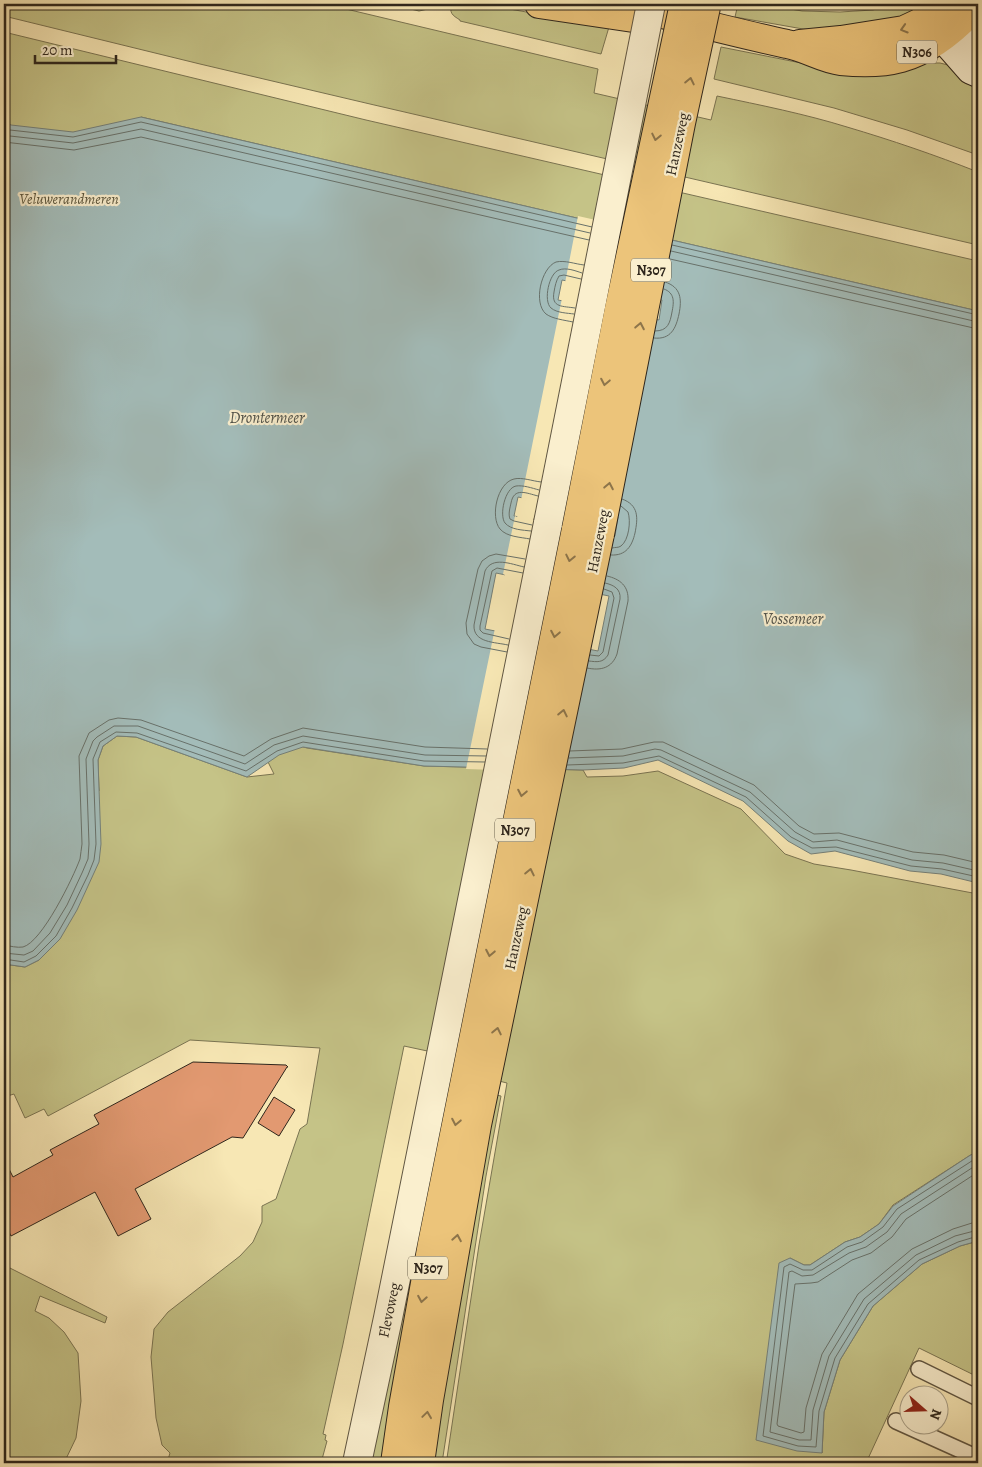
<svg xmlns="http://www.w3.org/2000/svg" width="982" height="1467" font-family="Alegreya,serif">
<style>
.green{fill:#c5c387;stroke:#7a7452}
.water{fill:#a3bcb9;stroke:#74807a;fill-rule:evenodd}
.pier{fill:#f7e7b4}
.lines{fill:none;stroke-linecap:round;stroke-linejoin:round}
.shore{stroke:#68716a;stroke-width:1}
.building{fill:#e29971;stroke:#2e261c}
.lane-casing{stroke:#605642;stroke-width:18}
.street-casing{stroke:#605642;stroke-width:30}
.secondary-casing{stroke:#2e261c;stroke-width:30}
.primary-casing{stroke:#2e261c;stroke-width:30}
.highway-casing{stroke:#2e261c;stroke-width:30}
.lane{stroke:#faefce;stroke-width:15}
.street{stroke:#faefce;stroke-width:28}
.secondary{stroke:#faefce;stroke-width:28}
.primary{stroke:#ecc47a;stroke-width:28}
.highway{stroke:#ecc47a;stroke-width:28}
.street-bridge-casing{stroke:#605642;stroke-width:30;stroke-linecap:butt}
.highway-bridge-casing{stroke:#2e261c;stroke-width:30;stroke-linecap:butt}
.street-bridge{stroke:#faefce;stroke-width:28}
.highway-bridge{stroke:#ecc47a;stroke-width:28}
.oneway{stroke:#8d754b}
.labels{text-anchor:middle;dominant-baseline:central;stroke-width:4.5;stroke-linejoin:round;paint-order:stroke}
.shield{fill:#faefce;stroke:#6b6251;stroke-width:1}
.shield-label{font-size:14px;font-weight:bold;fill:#2e261c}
.street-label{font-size:15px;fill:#2e261c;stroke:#faefce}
.park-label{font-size:15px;font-style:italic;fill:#5b553c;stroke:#faefce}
.water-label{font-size:16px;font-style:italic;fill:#51534b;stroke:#faefce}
</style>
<rect width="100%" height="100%" fill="#f7e7b4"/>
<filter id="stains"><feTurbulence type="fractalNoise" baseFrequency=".004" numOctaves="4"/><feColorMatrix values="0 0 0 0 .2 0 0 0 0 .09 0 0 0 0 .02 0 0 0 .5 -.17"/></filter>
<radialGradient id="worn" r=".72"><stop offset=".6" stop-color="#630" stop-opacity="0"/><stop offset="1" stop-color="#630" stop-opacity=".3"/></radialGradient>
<path class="green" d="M4,4H325L598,69L594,93L711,120L717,96C760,105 805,114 847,127C891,140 935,155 978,172V245L370,104L200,64L4,16Z
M390,4H435L428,9L419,11Z
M452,4H482L609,27L601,54L460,21V20C452,15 449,13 452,4Z
M738,4H762L802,11L840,12L873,10L893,4H927L896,20L832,31L803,29L735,17Z
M4,32L366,120L978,261V311L141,117L96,767L99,791L98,760L103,746L117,736L136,737L247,777L274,774L265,756L262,735L307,748L424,766L583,770L587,777L623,776L658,771L741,809L785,854L814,864L851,870L978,894V1151L969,1156L893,1205L879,1224L860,1237L845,1242L810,1265H804L790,1258L822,1453L824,1412L840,1360L873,1306L922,1264L960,1246L978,1241V1377L919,1348L866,1463H443L444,1458H447L479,1245L507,1083L499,1081L502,1067L404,1046L343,1344L323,1434L326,1435L325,1440L327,1441L321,1463H167L170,1453L162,1445L156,1418L151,1357L154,1329L168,1312L240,1256L253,1242L262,1222V1206L276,1199L300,1129L307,1124L320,1048L190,1040L48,1116L44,1109L25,1118L14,1094L4,1097V964L25,967L39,960L4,954Z
M721,47L831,69L928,63H940L952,66L978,85V155L907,130L834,108L714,79Z
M496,1095L501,1096L486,1176L442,1463H433L442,1389Z
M445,1109H447L385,1463H370L394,1356Z
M4,1265L107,1317L105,1323L40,1296L35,1311L49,1318L64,1332L78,1353L81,1401L76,1438L64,1463H4Z"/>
<path class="water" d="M141,117L978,311V883L941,874L910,871L835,851L811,854L788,841L743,801L658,760L624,768L583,770L424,766L303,747L279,755L247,777L136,737L117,736L103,746L98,760L101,844L99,862L77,910L60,939L39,960L25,967L4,964V122L11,125L73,132ZM562,280L662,300L659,320L558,300ZM518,497L618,517L615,536L514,516ZM496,573L609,596L598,651L485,629Z
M978,1151V1241L960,1246L922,1264L873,1306L840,1360L824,1412L822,1453L797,1451L756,1440L779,1263L790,1258L804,1265H810L845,1242L860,1237L879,1224L893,1206L969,1156Z"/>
<path class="pier" d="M578,216L671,237L658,302L565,283Z
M562,298L655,317L567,509L521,500Z
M518,515L611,533L552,586L505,577V575L503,574L515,516L517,517Z
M495,628L588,647L562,772L466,769Z"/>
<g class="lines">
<path class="shore" d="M4,127L10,130L73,137L141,122L592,227
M4,134L10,136L73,143L141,129L590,233
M4,142L74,150L141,137L589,240
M672,245L978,315
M671,251L978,322
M670,259L978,329
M575,308C563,306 551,308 554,292C555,286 556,281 559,276L564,275L581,279
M574,314C567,313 557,313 551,308C543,301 549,273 559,270C566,267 576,271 582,273
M573,322C564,320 553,319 546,314C533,303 541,268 556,262C565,260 575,264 584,265
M655,331C668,331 670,323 672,312C674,302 675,293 664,289
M654,338C671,340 676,328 679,314C682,299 681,287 665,282
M532,525L514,521L510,519C508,514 510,508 511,503C514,487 526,493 538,496
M531,531C523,530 511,530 505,523C499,515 505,488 516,486C523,485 532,488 539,490
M530,539C520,537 507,537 500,529C490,517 497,483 514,479C522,477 532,481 541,482
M612,548C616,547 618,548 621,546C629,540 631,521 628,512L621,506
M611,555C626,556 632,546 635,533C638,518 639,505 622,499
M509,639L483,633L480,630V626L492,571L497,568L523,573
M508,645C495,642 473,643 474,625L485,571C492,556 511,564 524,567
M507,652L481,647L474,644L467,634L466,623L478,569L482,561L489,556L496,554L525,559
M590,655L599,656L603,652L614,598L612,592L604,589
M589,661C597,662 603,663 608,655L620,599C621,589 614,585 605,583
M587,668C601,671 612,668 617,654L628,601C629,586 620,579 607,576
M570,751L622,749L654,742H663L754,785L799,826L814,834L839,833L913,852L944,855L978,863
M569,758L623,756L655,749L661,750L750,792L795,832L813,842L837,840L912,860L943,863L978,871
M567,765L623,763L659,756L746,797L791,837L812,848L836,847L911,866L942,869L978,877
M4,945C10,946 17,948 23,947C42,942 73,878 80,859C81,854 81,849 82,844L79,756L89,733L109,720L118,718L141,720L244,756L271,739L303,728L425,747L487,749
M4,953L24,955L33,951L50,933L67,905L82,873L88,859L89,844L86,759L93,741L97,737L114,726H138L245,764L274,745L303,736L425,755L486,756
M4,959L24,962L36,956L56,936L72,908L88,875L94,860L96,844L93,759L100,742L116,732L137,733L246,771L277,751L303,742L424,761L485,762
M978,1157L897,1209L883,1227L862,1242L847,1247L812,1270H803L790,1264L784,1267L763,1436L798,1446L816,1447L819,1411L835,1358L868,1304L919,1260L958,1242L978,1236
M978,1164L901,1214L887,1232L866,1247L849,1253L813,1275L802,1276L792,1271L789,1272L770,1432L799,1440H811L813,1410L829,1356L864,1299L916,1255L955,1236L978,1230
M978,1172L906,1219L892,1237L871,1253L852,1260L818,1282L811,1283L795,1284L777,1424L778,1426L801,1433L804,1432L806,1408L822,1354L858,1294L912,1249L953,1229L972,1223L978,1222"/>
</g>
<path class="building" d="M193,1062L286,1065L288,1067H287L243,1138L232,1137L135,1189L151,1219L118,1236L95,1192L11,1236L4,1222V1159L13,1177L53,1155L50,1150L99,1124L94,1115Z
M274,1097L295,1110L279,1136L258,1123Z"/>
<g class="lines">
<g class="lane-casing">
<path id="lane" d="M919,1369L978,1398
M896,1421L978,1458"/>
</g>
<g class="street-casing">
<path id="street" d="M357,1463L388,1318L548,523"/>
</g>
<g class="secondary-casing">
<path id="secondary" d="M978,40L965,19L938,10L942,37L971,70L978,73"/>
</g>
<g class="primary-casing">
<path id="primary" d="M539,4L640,19
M621,4C676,17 731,32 787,44C805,47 823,59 841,61C860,63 883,63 901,58C930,50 958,26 978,4
M800,44L841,40L904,30L919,23L938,10L945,4"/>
</g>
<g class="highway-casing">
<path id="highway" d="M395,1463L403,1407L432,1244L576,529
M420,1463L429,1400L477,1125L600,534"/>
</g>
<use href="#lane" class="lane"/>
<use href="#street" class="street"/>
<use href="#secondary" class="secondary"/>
<use href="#primary" class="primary"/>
<use href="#highway" class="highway"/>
<g class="street-bridge-casing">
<path id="street-bridge" d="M548,523L651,4"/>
</g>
<g class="highway-bridge-casing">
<path id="highway-bridge" d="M576,529L619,309L684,4
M600,534L681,123L706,7"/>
</g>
<use href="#street-bridge" class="street-bridge"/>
<use href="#highway-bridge" class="highway-bridge"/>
</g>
<defs><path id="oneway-chevron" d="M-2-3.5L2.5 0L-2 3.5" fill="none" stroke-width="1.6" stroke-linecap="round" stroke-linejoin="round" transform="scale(1.25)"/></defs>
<g class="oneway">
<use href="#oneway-chevron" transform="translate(904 29) rotate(163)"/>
<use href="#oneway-chevron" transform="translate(690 81) rotate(-78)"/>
<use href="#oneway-chevron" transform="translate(656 137) rotate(102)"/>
<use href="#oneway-chevron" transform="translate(640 326) rotate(-79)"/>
<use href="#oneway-chevron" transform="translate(605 382) rotate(101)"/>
<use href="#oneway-chevron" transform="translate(609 486) rotate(-79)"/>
<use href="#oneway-chevron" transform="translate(570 558) rotate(102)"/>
<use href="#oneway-chevron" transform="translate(555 634) rotate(101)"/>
<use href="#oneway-chevron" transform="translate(563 713) rotate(-78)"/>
<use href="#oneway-chevron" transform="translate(522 793) rotate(101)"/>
<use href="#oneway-chevron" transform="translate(530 872) rotate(-78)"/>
<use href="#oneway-chevron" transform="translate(490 953) rotate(101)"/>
<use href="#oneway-chevron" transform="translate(497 1031) rotate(-78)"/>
<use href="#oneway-chevron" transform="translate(456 1122) rotate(101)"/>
<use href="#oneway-chevron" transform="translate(457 1238) rotate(-80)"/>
<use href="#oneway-chevron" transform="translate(422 1299) rotate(100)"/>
<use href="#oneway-chevron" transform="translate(427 1415) rotate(-82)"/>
</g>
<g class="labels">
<g class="shield">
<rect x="897" y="40.5" width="40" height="23" rx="4"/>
<rect x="631" y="258.5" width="40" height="23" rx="4"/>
<rect x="495" y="818.5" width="40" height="23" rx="4"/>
<rect x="408" y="1256.5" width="40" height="23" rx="4"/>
</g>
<g class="shield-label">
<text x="917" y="52">N306</text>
<text x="651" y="270">N307</text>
<text x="515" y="830">N307</text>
<text x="428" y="1268">N307</text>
</g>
<g class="street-label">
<text transform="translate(677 144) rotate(-78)">Hanzeweg</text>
<text transform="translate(598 541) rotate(-79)">Hanzeweg</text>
<text transform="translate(516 938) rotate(-78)">Hanzeweg</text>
<text transform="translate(389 1310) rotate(-78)">Flevoweg</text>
</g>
<g class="park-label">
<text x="69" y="199">Veluwerandmeren</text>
</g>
<g class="water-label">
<text x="267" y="418">Drontermeer</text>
<text x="793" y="619">Vossemeer</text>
</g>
</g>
<rect width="982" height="1467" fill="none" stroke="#f7e7b4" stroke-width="20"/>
<rect x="5" y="5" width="972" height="1457" fill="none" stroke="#2e261c" stroke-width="2.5"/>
<rect x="10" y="10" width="962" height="1447" fill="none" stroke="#2e261c"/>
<g transform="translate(924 1410) rotate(110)"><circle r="24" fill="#faefce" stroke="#a89f87"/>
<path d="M0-4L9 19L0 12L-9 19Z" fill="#8f2418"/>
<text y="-8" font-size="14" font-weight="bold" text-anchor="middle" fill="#2e261c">N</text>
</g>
<path d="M35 55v8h81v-8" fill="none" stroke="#2e261c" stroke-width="2.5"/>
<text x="42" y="55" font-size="15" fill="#2e261c" stroke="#faefce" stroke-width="4" paint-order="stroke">20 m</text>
<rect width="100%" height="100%" filter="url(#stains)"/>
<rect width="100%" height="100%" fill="url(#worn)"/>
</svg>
